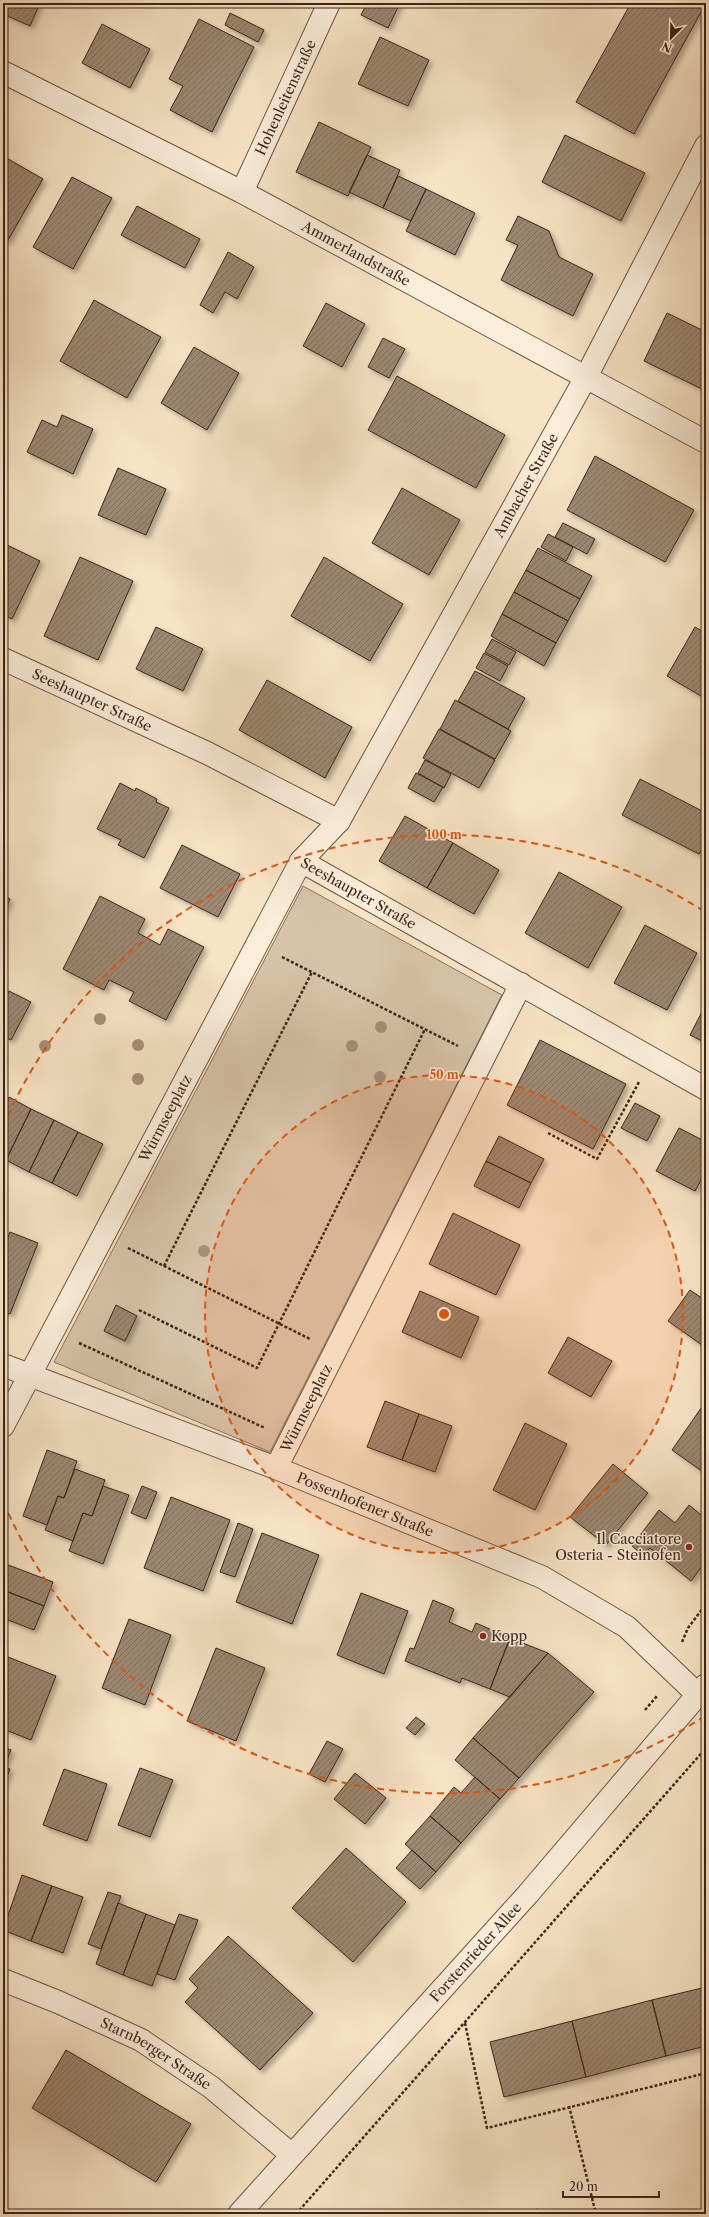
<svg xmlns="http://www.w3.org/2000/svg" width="709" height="2217" font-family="'Libre Caslon Text',serif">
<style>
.park{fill:#d7c3a8;stroke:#8a7460}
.building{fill:url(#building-hatch);stroke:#3c2419;filter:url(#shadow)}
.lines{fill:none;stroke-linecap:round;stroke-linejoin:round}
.minor-casing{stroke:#6b5444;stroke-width:24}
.path{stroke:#3c2419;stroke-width:2.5;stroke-dasharray:3 2;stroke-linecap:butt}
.minor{stroke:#faedd9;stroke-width:22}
.tree{fill:#a6907a}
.ring{fill:none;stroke:#df560d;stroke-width:2;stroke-dasharray:7 5}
.poi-dot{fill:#8f2418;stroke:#faedd9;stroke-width:1.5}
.labels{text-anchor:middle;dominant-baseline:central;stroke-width:3;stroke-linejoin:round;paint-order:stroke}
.street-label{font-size:14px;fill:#3c2419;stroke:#faedd9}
.poi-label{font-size:14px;fill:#3c2419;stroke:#faedd9;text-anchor:end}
.centre{fill:#df560d;stroke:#faedd9;stroke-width:2}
.ring-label{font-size:12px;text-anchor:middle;font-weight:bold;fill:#df560d;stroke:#faedd9;stroke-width:3;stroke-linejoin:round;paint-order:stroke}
</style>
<defs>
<pattern id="building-hatch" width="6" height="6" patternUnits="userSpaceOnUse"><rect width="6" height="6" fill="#9d8872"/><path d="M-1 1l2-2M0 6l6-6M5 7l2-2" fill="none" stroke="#816f5d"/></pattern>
<filter id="shadow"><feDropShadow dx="3.5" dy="3.5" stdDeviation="2" flood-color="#0004"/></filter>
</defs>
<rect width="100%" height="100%" fill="#f7e4c5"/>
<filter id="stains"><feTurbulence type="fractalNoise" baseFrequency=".005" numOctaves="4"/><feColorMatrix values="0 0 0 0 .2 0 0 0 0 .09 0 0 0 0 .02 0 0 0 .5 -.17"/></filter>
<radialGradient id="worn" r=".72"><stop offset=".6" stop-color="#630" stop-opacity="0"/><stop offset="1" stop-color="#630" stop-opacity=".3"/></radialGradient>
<path class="park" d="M303,886L502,995L270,1452L54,1362Z"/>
<path class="building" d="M3,3H40L30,26L3,14Z
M367,3H400L388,28L361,15Z
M631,3H706L634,134L576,102Z
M230,13L264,30L258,42L225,25Z
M199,19L254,47L212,132L170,110L183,86L169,79Z
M102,24L150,49L130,88L82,63Z
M380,37L429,60L408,106L358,84Z
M319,122L371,147L348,196L296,172Z
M565,135L645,173L621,221L542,182Z
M367,155L400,170L383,208L349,192Z
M3,156L43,179L7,242L3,240Z
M398,176L426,189L411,221L383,208Z
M72,177L112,198L73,269L33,247Z
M426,189L475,213L455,255L406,231Z
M137,206L200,239L185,268L121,235Z
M518,216L549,231L559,257L593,274L573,316L501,280L518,245L506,240Z
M228,252L254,267L237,299L225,292L213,313L200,305Z
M94,300L161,337L127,398L60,361Z
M326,303L365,324L342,367L303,346Z
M667,313L706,332V391L644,361Z
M383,338L405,349L389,378L368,367Z
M194,347L239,373L207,430L161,403Z
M397,376L505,435L476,488L368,430Z
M62,415L93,429L73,474L27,452L42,420L57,427Z
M595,456L694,510L665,562L567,510Z
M118,468L166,489L146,535L98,515Z
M402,488L460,520L429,575L372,543Z
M563,523L595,539L587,554L555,537Z
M548,534L573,547L566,561L541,547Z
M3,543L40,561L12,619L3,615Z
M538,548L592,576L580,599L526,570Z
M80,557L133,581L98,660L44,636Z
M324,557L403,604L370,661L291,616Z
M526,570L580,599L568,621L514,592Z
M514,592L568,621L556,643L502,614Z
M502,614L556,643L544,666L491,636Z
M156,627L203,649L183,691L136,669Z
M695,627L706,633V699L667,676Z
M492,639L516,652L509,665L485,652Z
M484,653L508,666L500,681L476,668Z
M475,671L525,698L508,729L458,701Z
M267,680L352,727L325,778L239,730Z
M455,700L511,731L495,759L440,729Z
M439,729L495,760L479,788L423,758Z
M425,760L451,774L444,788L418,773Z
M416,773L443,787L434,802L408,788Z
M640,779L706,813V841L699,854L622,815Z
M120,783L135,791L136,788L157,799L156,802L169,808L144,858L118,845L121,840L97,829Z
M405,816L453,843L427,888L379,861Z
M453,843L499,870L474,914L427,888Z
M182,845L240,874L218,917L160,888Z
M559,872L622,907L588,968L525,933Z
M3,895L10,899L3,914Z
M100,896L145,919L138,933L160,945L168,929L204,947L166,1020L129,1001L134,992L109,980L104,990L63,969Z
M645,925L697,953L667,1010L614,983Z
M9,991L31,1002L11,1040L3,1036V1002Z
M706,1004V1043L690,1035Z
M540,1040L626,1084L593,1149L507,1105Z
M9,1097L31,1109L6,1160L3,1159V1109Z
M635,1103L660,1116L647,1141L621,1128Z
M31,1109L54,1120L29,1172L6,1160Z
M54,1120L78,1132L52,1183L29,1172Z
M679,1128L706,1142V1171L695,1191L656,1171Z
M78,1132L103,1144L77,1196L52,1183Z
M499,1136L544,1159L531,1183L486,1161Z
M486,1161L531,1183L519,1208L474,1186Z
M453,1213L520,1245L496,1295L429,1264Z
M10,1232L38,1243L10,1314L3,1311V1249Z
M690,1290L706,1301V1339L702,1345L668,1321Z
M420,1291L479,1317L461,1358L402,1332Z
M116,1305L137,1316L125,1341L104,1331Z
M568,1337L612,1361L591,1397L548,1373Z
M385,1401L419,1414L402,1460L367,1447Z
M706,1401V1474L672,1450Z
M419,1414L452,1426L435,1472L402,1460Z
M525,1423L567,1444L535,1510L493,1490Z
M47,1450L77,1461L64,1498L58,1496L47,1525L23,1516Z
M613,1464L648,1493L606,1545L570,1517Z
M75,1469L105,1480L92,1516L83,1513L73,1541L45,1530L58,1496L64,1498Z
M103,1486L129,1495L103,1564L69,1551L83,1513L92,1516Z
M142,1486L157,1492L146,1519L131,1513Z
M171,1497L230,1520L203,1591L144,1568Z
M689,1505L706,1519V1561L691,1581L650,1548L644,1556L632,1546L659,1510L675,1523Z
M238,1523L253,1529L235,1577L220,1572Z
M262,1533L319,1555L292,1624L236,1602Z
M3,1563L53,1582L44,1606L3,1590Z
M3,1590L44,1606L34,1630L3,1618Z
M361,1593L408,1611L384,1674L337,1655Z
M433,1600L454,1609L449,1622L472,1632L476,1623L510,1638L490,1689L462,1678L460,1683L405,1661L410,1648L414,1649Z
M129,1619L171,1635L145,1705L102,1688Z
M510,1638L548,1653L510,1697L490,1689Z
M216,1648L265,1668L236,1741L187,1721Z
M548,1653L594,1692L519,1778L473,1738Z
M3,1655L56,1676L31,1740L3,1729Z
M416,1717L425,1724L415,1735L406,1728Z
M473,1738L519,1778L500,1799L455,1760Z
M327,1741L343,1749L325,1782L309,1774Z
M3,1747L11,1750L4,1767L10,1769L3,1787Z
M140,1768L173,1780L150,1837L118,1825Z
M64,1769L107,1784L87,1841L43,1825Z
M355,1773L386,1798L365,1824L334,1799Z
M475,1777L500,1799L461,1843L430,1816L454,1787L461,1793Z
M430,1816L461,1843L436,1872L405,1844Z
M346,1848L406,1902L353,1962L292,1908Z
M412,1850L436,1872L420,1889L396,1868Z
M22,1875L52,1886L31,1941L3,1930Z
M52,1886L83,1897L63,1953L31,1941Z
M108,1892L121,1896L101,1949L88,1944Z
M118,1903L146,1914L123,1975L96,1964Z
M146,1914L175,1925L152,1986L123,1975Z
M179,1914L198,1920L175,1980L157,1974Z
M228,1936L313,2013L260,2070L185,2002L198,1988L189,1979Z
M706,1987V2046L666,2056L652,2000Z
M652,2000L666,2056L586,2077L572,2021Z
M572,2021L586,2077L504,2097L490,2042Z
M66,2050L191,2124L156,2182L32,2108Z
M537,2209L538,2214H518Z"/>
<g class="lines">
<g class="minor-casing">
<g id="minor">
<path id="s1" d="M3,72L242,192L706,442"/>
<path id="s2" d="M242,192L329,3"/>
<path id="s3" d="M3,659L207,753L339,821"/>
<path id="s4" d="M301,861L706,1089"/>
<path id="s5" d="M3,1365L276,1468L542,1577L627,1627L698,1695"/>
<path id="s6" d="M3,1426L301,861L339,821L586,377L706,146"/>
<path id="s7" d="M276,1468L521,984"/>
<path id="s8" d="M3,1980L58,2002L141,2040L211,2087L292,2155"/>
<path id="s9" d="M239,2214L528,1894L706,1685"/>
</g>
</g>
<path class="path" d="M282,957L458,1046
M548,1133L597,1159L639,1082
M128,1248L310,1339
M164,1266L312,972
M139,1310L257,1368L425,1029
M79,1343L265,1428
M682,1642L688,1628L706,1604
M645,1710L657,1696
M465,2023L487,2128L706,2073
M569,2106L596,2214
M296,2214L706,1748"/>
<use href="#minor" class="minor"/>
</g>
<g class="tree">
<circle cx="100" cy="1019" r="6"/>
<circle cx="381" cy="1027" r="6"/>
<circle cx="138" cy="1045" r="6"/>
<circle cx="45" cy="1046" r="6"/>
<circle cx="352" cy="1046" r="6"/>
<circle cx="380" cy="1077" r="6"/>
<circle cx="138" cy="1079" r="6"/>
<circle cx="204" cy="1251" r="6"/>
</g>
<circle cx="444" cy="1314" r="239" fill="#df560d" fill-opacity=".12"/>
<g class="ring">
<circle cx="444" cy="1314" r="239"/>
<path d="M705 1716A479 479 0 0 1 3 1501M3 1127A479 479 0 0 1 705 912"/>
</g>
<g class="poi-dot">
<circle cx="689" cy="1547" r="4"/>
<circle cx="483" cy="1636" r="4"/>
</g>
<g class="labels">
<g class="street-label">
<text stroke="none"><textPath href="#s2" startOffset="104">Hohenleitenstraße</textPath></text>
<text stroke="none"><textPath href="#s1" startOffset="397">Ammerlandstraße</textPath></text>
<text stroke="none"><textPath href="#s6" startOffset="1078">Ambacher Straße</textPath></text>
<text stroke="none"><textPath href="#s3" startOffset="98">Seeshaupter Straße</textPath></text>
<text stroke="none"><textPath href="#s4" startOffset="66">Seeshaupter Straße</textPath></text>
<text stroke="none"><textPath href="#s6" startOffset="348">Würmseeplatz</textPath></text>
<text stroke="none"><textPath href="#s7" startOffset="67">Würmseeplatz</textPath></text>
<text stroke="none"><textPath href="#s5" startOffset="388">Possenhofener Straße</textPath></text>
<text stroke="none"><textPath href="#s9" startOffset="353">Forstenrieder Allee</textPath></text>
<text stroke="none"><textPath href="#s8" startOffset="170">Starnberger Straße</textPath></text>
</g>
<g class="poi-label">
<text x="681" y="1539">Il Cacciatore<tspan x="681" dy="16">Osteria - Steinofen</tspan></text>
<text x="491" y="1636" text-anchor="start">Kopp</text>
</g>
</g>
<circle cx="444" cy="1314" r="6" class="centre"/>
<g class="ring-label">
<text x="444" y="839">100 m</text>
<text x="444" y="1079">50 m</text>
</g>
<rect width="709" height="2217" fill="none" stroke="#f7e4c5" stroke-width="16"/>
<rect x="4" y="4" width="701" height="2209" fill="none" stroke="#3c2419" stroke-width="2"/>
<rect x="8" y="8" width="693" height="2201" fill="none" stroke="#3c2419"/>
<g transform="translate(671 38) rotate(203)" stroke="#faedd9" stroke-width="3" paint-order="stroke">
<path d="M0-3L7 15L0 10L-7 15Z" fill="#3c2419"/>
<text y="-6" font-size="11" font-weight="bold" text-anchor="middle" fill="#3c2419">N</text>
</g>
<path d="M563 2191v6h96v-6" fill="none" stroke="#3c2419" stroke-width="2"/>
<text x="569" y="2191" font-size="12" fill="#3c2419" stroke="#faedd9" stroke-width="3" paint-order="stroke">20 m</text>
<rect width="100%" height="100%" filter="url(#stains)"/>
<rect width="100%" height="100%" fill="url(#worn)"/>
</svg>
